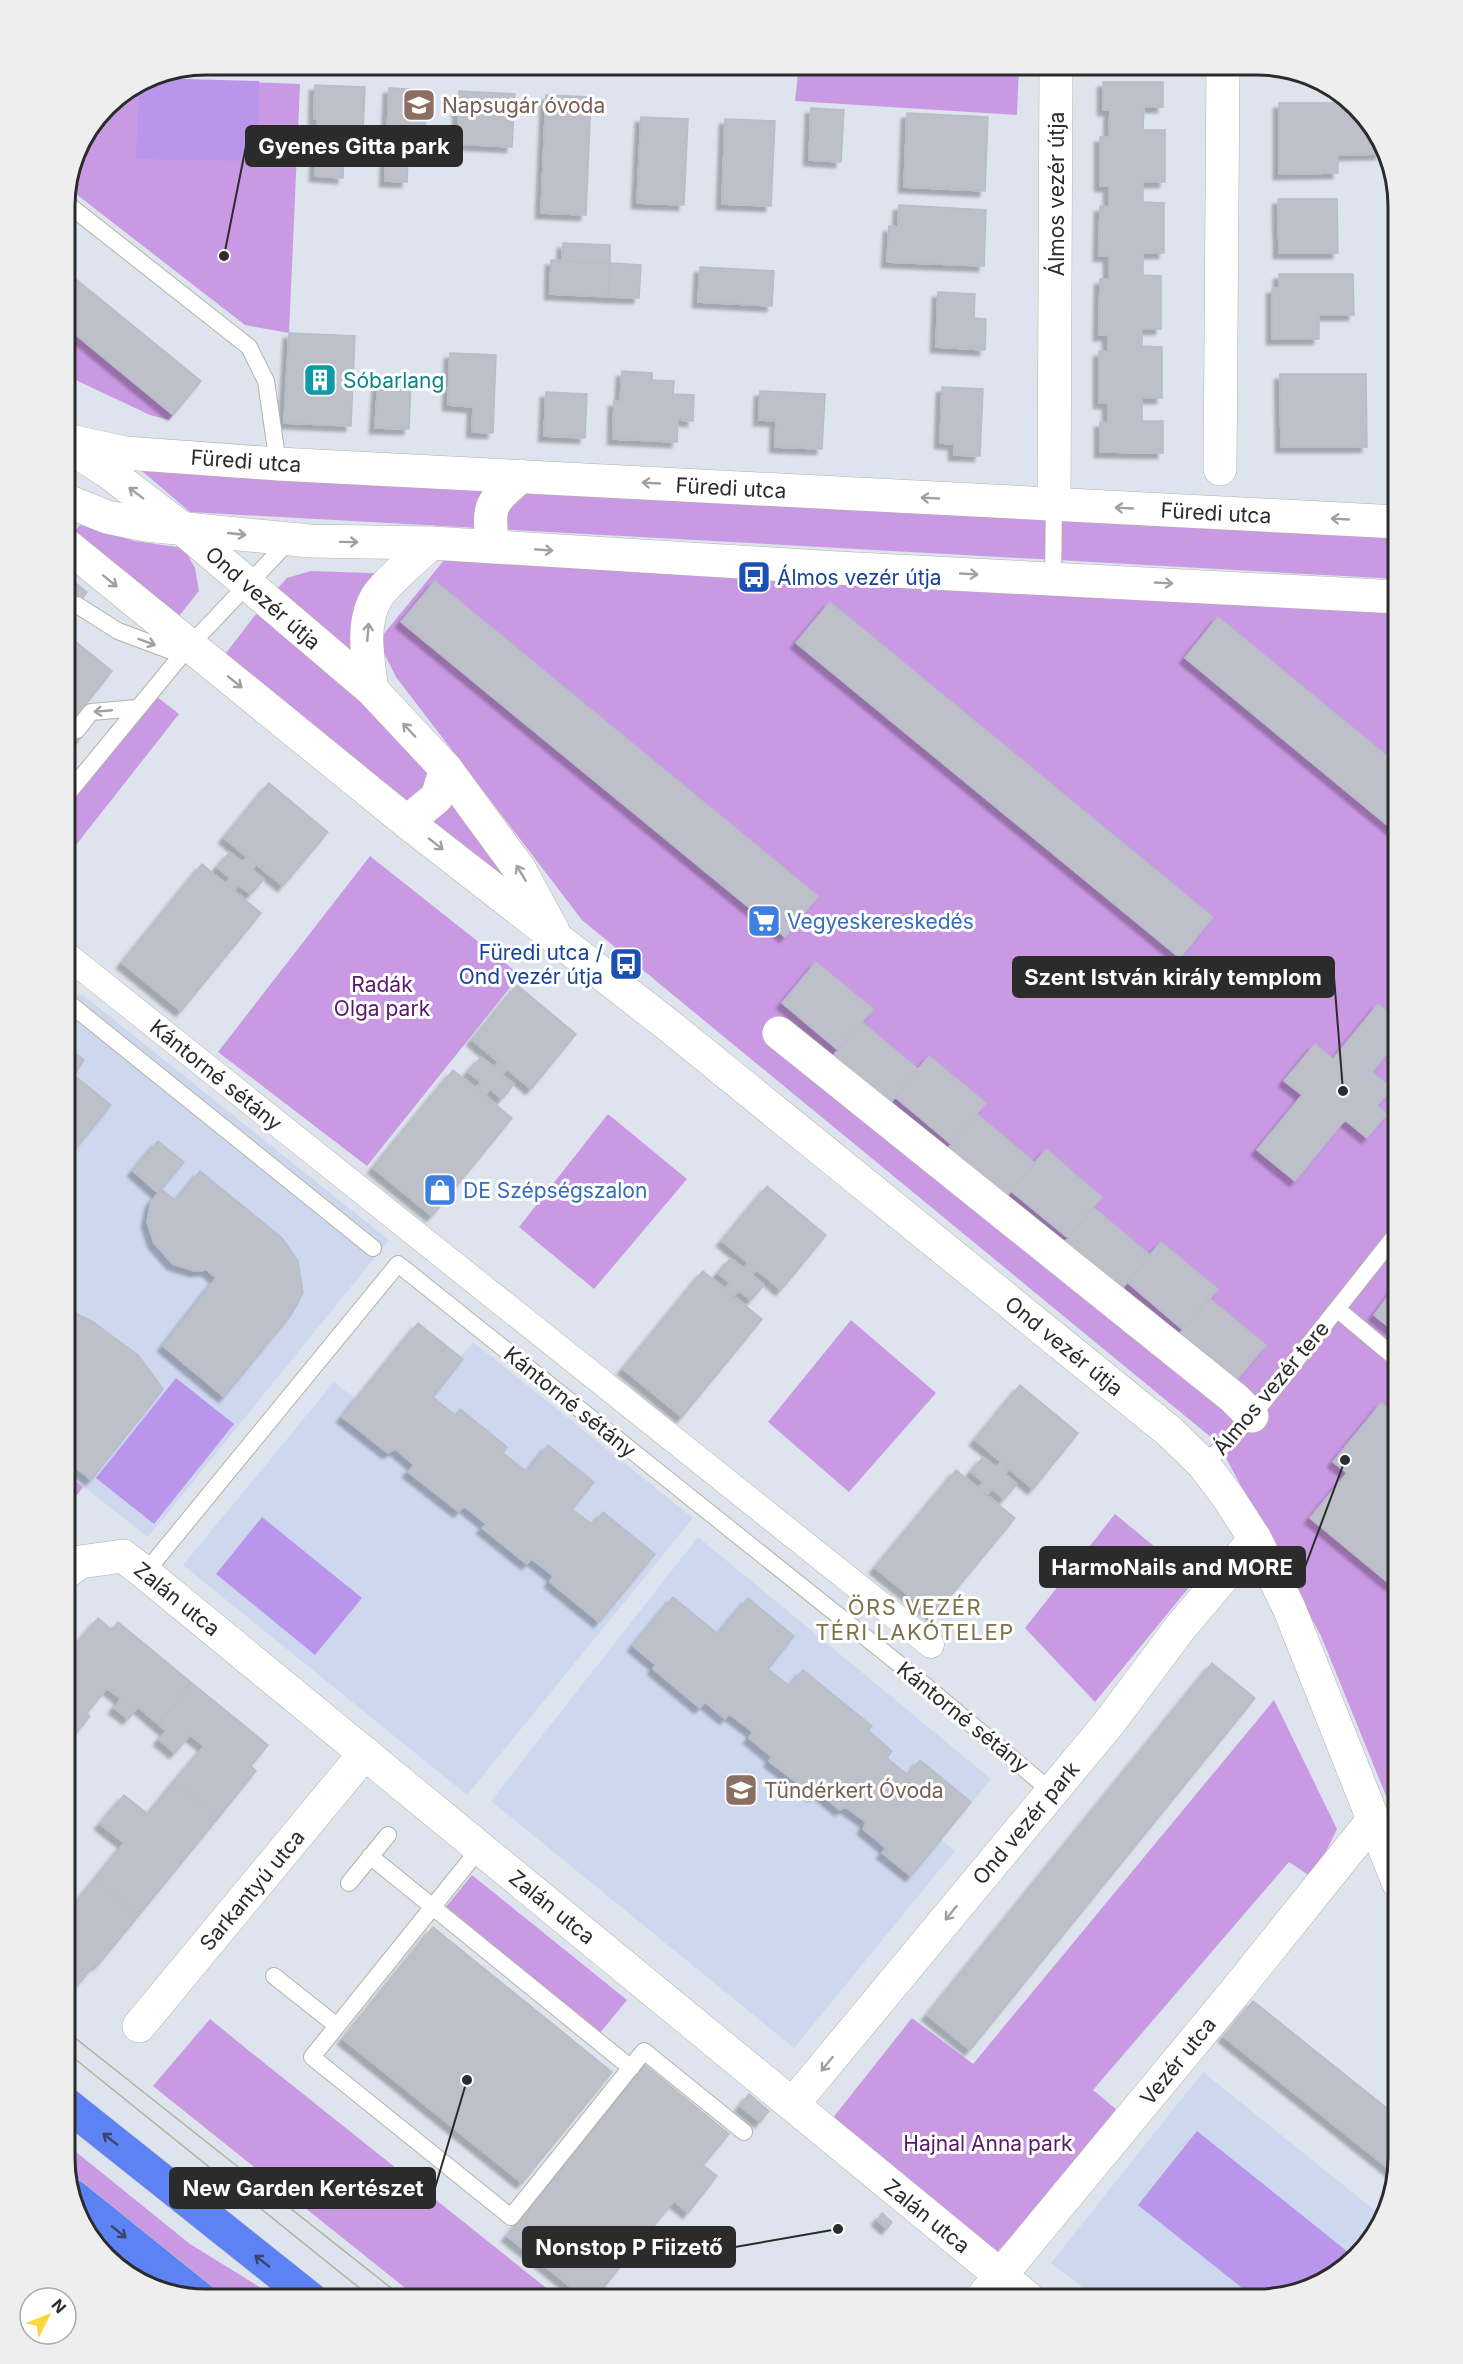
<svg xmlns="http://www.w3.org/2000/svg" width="1463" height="2364" font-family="Inter,sans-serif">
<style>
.education{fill:#cdd8ef}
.green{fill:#ca99e4}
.pitch{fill:#b995ec}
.building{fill:#bdc0c9;stroke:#b7bdc9;stroke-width:1.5;filter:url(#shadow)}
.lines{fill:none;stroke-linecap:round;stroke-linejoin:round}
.service-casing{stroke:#b4b2a7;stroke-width:18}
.pedestrian-casing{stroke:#b4b2a7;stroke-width:27}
.minor-casing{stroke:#b4b2a7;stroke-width:34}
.tertiary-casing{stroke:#b4b2a7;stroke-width:34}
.secondary-casing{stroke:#b4b2a7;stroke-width:34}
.primary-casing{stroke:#c4c4c4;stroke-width:34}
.service{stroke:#fff;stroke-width:16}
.pedestrian{stroke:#fff;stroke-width:26}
.minor{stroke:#fff;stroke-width:33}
.tertiary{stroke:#fff;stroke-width:33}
.secondary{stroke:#fff;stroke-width:33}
.primary{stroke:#5d82f3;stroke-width:33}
.tram{stroke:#b6b2a0;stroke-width:1.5}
.oneway{stroke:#a0a0a0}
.oneway2{stroke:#3a4567}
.labels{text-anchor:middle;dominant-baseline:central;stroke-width:6;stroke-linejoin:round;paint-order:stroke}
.education-label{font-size:21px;fill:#785e54;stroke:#fff;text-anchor:start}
.street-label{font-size:21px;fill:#2b2b2b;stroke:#fff}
.culture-label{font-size:21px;fill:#0d838f;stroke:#fff;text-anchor:start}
.transit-label{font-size:21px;fill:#164399;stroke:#fff;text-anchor:start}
.shop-label{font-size:21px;fill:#366cbe;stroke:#fff;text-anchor:start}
.park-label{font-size:21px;fill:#58196a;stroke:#fff}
.neighbourhood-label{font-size:22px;letter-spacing:1.5px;fill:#7d734b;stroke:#fff}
.rim{fill:none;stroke:#2b2b2b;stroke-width:3}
.leader{fill:none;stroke:#2b2b2b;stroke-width:2}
.callout-dot{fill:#2b2b2b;stroke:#fff;stroke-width:2}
.callout{fill:#2b2b2b;stroke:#2b2b2b;stroke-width:2}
.callout-label{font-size:22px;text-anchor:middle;font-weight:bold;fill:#fff}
</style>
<defs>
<filter id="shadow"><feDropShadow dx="-5.5" dy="5.5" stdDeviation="1.5" flood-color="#0004"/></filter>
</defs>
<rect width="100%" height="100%" fill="#dde4ed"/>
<path class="education" d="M83,995L389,1240L148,1537L65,1472V996Z
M418,1323L460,1357L473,1342L693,1518L467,1795L183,1565L334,1382L356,1399Z
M698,1537L991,1779L941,1840L955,1851L794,2048L491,1801Z
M1203,2072L1383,2217L1379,2229L1320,2285L1257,2299H1098L1051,2263Z"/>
<path class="green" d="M799,65H1019L1017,115L795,101Z
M149,78L300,84L289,333L245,325L67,187L75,152L106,106Z
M65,326L173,415L169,420L150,415L65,375Z
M135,465L1398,534V579L190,512Z
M80,525L134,541L184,548L195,568L199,591L179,616L75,531Z
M449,554L1398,608V1825L1321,1636L1218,1443L582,920L396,677L378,641Z
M311,571L399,574L379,595L372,690L560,943L216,666L266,601L287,578Z
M151,692L179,714L65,859V797Z
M370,856L520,975L367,1166L218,1052Z
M608,1114L687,1179L594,1289L519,1227Z
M851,1320L936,1393L849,1492L768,1422Z
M65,1472L83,1487L65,1511Z
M1115,1514L1195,1580L1095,1702L1025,1628Z
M1274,1700L1337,1829L1313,1878L1289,1862L1093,2090L1122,2114L997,2252L832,2119L912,2018L973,2064Z
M472,1875L627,2000L600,2033L445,1908Z
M210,2019L248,2050L560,2299H419L153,2086Z
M65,2143L190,2244L258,2286L274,2299H227L68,2171Z"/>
<path class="pitch" d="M149,78L259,81L258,161L136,159L139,84Z
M176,1378L234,1424L154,1524L96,1478Z
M262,1517L362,1598L315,1655L216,1574Z
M1197,2131L1348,2252L1320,2285L1256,2299L1138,2205Z"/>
<path class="building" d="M1103,82H1163V107H1144L1143,130H1165V182H1143V202L1164,203V253H1143V275L1161,276V329H1142V346L1162,347V398H1142V421H1163V453L1100,452V422H1108V403H1099V351H1108V335H1099L1100,279H1109V256H1099L1100,206L1109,207V186H1100V137H1109L1110,110H1103Z
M315,85L365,87L362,155L344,154L343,178L315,176L317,119H314Z
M389,88L427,90L424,158L408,157L407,182L385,181Z
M459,91L515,94L512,147L457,144Z
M546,95L591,97L586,215L541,213Z
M1279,103H1348L1381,140V154L1338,155V173L1279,174Z
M811,108L844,110L841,162L809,160Z
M907,113L988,117L985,191L904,187Z
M641,117L688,119L684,205L637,203Z
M725,119L775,121L771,206L722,204Z
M1278,199H1337L1338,253H1279Z
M899,205L986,210L984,266L887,262L889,226L898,227Z
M563,243L610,245V263L562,261Z
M551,260L610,263L608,297L550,294Z
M610,263L641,265L639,298L608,297Z
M700,267L774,271L772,306L698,302Z
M65,270L201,381L173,415L65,326Z
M1279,274H1353L1354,315H1319V339H1272V288H1279Z
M938,292L975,294L974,318L986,319L985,350L936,347Z
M289,333L355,336L351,426L284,423Z
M450,353L496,355L493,433L472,432L473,407L448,405Z
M622,371L652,373V380L674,381L673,394L694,395L693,421L678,420L677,442L613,439L614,401L620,402Z
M1280,374H1366L1367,447H1281Z
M378,380L411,381L409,429L375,428Z
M942,387L983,389L980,456L954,455V444L940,443Z
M760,391L825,394L822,449L775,447L776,421L759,420Z
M546,392L587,394L585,438L544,436Z
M65,574L87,592L65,621Z
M435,581L818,896L785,937L401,622Z
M830,602L1213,917L1180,958L796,643Z
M1218,617L1398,765V834L1185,658Z
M65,633L112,671L70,724L83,735L65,757Z
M269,783L328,832L283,886L224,838Z
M230,852L242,862L247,857L256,864L252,870L264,879L251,894L238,885L234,891L225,884L230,878L217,867Z
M202,864L261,913L181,1011L122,963Z
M816,962L873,1009L838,1050L782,1003Z
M517,985L576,1034L531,1089L472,1040Z
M1378,1004L1398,1020V1040L1372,1072L1392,1088L1377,1106L1387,1114L1367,1138L1345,1120L1295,1181L1257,1150L1302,1095L1284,1081L1315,1044L1333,1059Z
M862,1022L918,1069L884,1111L827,1063Z
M65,1045L84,1060L74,1075L111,1105L65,1162Z
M929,1056L986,1103L951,1144L895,1097Z
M481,1057L494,1067L498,1062L507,1069L502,1075L514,1084L502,1099L490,1089L485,1096L476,1088L481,1082L468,1072Z
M453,1070L512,1118L432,1216L373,1168Z
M977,1114L1035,1163L1000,1204L942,1155Z
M158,1141L184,1162L158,1193L133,1171Z
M1046,1149L1102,1197L1068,1238L1011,1191Z
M200,1171L282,1238L298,1261L303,1293L291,1315L224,1397L163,1346L216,1278L207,1270L195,1271L173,1264L154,1243L147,1222L151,1202L161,1189L176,1201Z
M767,1186L826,1235L781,1290L722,1241Z
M1093,1207L1150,1255L1116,1296L1059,1249Z
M1161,1242L1218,1289L1183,1330L1127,1282Z
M731,1258L743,1268L748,1263L757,1270L752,1275L764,1285L751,1300L739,1291L734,1296L725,1289L730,1283L718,1273Z
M703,1271L762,1319L682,1417L623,1369Z
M1398,1283V1334L1374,1315Z
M1209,1298L1266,1345L1231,1387L1175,1339Z
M65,1308L93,1322L138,1355L163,1389L91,1480L65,1459Z
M418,1323L463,1359L433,1397L455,1415L460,1409L507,1447L503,1453L527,1472L548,1445L594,1482L572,1509L593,1525L603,1512L655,1554L599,1622L550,1582L553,1576L532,1559L527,1564L482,1528L486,1524L464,1506L459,1512L408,1472L414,1465L395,1449L388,1453L342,1417Z
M1020,1385L1078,1433L1033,1489L975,1440Z
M1381,1403L1398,1417V1575L1391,1585L1310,1518L1347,1473L1333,1462Z
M983,1457L996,1467L1001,1462L1009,1469L1005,1474L1017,1484L1004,1499L992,1489L987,1495L978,1488L983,1482L971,1472Z
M956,1470L1015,1518L934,1616L875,1568Z
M673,1597L718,1634L748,1598L794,1636L768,1669L790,1686L803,1670L872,1726L868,1730L892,1751L887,1758L908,1775L920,1760L971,1802L911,1876L882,1853L886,1848L863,1829L866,1822L845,1807L840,1810L817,1791L814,1796L769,1761L772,1757L749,1738L753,1732L729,1714L725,1719L705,1702L700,1708L653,1669L656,1665L633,1646Z
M98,1618L112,1630L118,1622L192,1683L158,1724L138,1707L128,1719L114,1708L121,1699L107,1688L87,1713L90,1716L65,1747V1658Z
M1212,1663L1255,1698L970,2050L927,2015Z
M192,1683L268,1745L251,1766L256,1771L218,1818L174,1782L204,1746L190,1735L175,1753L159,1740L166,1731L158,1724Z
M174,1782L218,1818L139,1915L95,1879L124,1843L100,1824L124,1795L148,1814Z
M95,1879L139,1915L98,1965L96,1963L78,1985L65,1974V1915Z
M433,1927L612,2072L522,2183L343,2039Z
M1253,2001L1398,2117V2158L1394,2173L1224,2037Z
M645,2065L729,2134L703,2165L717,2176L688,2213L674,2201L594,2299H586L507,2236Z
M749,2094L769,2111L760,2122L740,2106Z
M882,2213L892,2222L887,2229L877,2220Z"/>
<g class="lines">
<g class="service-casing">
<path id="service" d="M65,202L249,347L266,381L278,464
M1053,578L1054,504
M77,605L118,631L182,655
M77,730L91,712L137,708
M65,797L190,645L290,540
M65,1000L373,1248
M1337,1309L1398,1360
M1204,1465L1252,1416L1398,1232
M145,1573L398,1264L909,1672L1051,1791
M480,1848L312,2057L511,2217L644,2051L744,2132
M370,1856L631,2068
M349,1883L388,1835
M274,1976L337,2026"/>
</g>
<g class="pedestrian-casing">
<path id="pedestrian" d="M65,954L931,1645"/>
</g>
<g class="minor-casing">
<path id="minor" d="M1220,469L1223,65
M1054,504L1056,65
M407,822L437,797L446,769
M779,1033L1234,1398L1252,1416
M65,1573L80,1562L123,1556L145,1573L1029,2299
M139,2026L365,1753
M793,2104L1109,1723L1180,1628L1255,1539
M981,2299L1235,1992L1373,1820"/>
</g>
<g class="tertiary-casing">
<path id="tertiary" d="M65,444L107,471L183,529L372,690L446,769L520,870L553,931
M65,544L407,822L668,1025L1170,1432L1204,1465L1228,1497L1255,1539L1289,1608L1398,1882
M372,690C368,660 360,622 378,595C391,577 415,559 431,543"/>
</g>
<g class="secondary-casing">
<path id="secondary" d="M65,440L125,453L278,464L1398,522
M65,500L107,517L146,525L310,541L431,543L837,568L1398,597
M493,546C487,505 490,503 521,476"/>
</g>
<g class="primary-casing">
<path id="primary" d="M65,2103L311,2299
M73,2196L201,2299"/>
</g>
<use href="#service" class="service"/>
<use href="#pedestrian" class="pedestrian"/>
<use href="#minor" class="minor"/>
<use href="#tertiary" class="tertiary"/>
<use href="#secondary" class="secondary"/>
<use href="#primary" class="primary"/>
<path class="tram" d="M65,2030L405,2299
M65,2051L373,2299"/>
</g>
<defs><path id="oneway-shaft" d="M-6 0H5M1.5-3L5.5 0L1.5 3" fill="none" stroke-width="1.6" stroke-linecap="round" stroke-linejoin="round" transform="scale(1.5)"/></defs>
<g class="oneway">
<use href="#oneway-shaft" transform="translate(651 483) rotate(-177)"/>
<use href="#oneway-shaft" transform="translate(136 493) rotate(-143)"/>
<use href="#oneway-shaft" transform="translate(930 498) rotate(-177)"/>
<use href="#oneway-shaft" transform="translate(1124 508) rotate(-177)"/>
<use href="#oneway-shaft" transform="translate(1340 519) rotate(-177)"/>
<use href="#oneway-shaft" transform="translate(237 534) rotate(6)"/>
<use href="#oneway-shaft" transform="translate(349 542) rotate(1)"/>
<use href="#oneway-shaft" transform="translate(544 550) rotate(4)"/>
<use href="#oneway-shaft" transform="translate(969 574) rotate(3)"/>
<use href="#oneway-shaft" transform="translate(110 581) rotate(39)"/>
<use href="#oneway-shaft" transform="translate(1164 583) rotate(3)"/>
<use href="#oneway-shaft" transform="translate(368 632) rotate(-85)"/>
<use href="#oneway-shaft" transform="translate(147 642) rotate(20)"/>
<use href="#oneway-shaft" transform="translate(235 682) rotate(39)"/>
<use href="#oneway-shaft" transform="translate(103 711) rotate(175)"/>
<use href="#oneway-shaft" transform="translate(409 730) rotate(-133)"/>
<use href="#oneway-shaft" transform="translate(436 844) rotate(38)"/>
<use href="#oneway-shaft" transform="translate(521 873) rotate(-121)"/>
<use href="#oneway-shaft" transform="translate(951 1913) rotate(129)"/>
<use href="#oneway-shaft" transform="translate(827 2064) rotate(129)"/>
</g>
<g class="oneway2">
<use href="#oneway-shaft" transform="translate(110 2139) rotate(-142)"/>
<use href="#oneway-shaft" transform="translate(119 2232) rotate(39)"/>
<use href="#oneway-shaft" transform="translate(262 2261) rotate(-142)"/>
</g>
<defs>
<g id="school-square" transform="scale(1.725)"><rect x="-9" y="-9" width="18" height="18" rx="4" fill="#8d6e63" stroke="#fff"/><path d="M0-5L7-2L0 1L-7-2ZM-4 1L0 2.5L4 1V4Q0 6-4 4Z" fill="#fff"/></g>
<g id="building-square" transform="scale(1.725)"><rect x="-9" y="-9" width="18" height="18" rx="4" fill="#0f9aa8" stroke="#fff"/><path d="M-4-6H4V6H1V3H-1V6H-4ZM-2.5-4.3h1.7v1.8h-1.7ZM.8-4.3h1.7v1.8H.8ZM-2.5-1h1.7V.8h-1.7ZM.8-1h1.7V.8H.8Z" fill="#fff"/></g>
<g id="bus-square" transform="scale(1.725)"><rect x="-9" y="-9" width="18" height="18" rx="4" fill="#1a4fb4" stroke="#fff"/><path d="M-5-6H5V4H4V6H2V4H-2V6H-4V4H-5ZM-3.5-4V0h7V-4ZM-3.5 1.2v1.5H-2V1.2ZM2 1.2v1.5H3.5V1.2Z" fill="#fff"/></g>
<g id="supermarket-square" transform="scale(1.725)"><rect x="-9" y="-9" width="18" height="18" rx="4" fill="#3f7fe0" stroke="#fff"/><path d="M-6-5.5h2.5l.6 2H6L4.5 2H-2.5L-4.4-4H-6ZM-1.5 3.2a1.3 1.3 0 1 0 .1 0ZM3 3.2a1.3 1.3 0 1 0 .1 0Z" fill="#fff"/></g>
<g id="shop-square" transform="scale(1.725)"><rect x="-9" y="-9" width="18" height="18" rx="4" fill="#3f7fe0" stroke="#fff"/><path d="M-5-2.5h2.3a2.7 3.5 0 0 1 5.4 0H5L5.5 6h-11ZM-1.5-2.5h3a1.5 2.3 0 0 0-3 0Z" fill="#fff"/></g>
</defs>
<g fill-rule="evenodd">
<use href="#school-square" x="419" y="105"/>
<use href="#building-square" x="320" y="380"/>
<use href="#bus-square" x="754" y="577"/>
<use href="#supermarket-square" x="764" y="921"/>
<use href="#bus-square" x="626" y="964"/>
<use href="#shop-square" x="440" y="1190"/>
<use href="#school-square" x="741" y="1790"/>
</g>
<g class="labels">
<g class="education-label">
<text x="442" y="105">Napsugár óvoda</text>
<text x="764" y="1790">Tündérkert Óvoda</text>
</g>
<g class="street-label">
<text transform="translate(1056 194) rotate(-90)">Álmos vezér útja</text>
<text transform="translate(246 461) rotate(4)">Füredi utca</text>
<text transform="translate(731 488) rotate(3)">Füredi utca</text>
<text transform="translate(1216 513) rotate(3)">Füredi utca</text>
<text transform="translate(263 598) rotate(41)">Ond vezér útja</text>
<text transform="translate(216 1075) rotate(39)">Kántorné sétány</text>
<text transform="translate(1064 1346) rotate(39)">Ond vezér útja</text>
<text transform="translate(1271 1388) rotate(-50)">Álmos vezér tere</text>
<text transform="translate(570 1402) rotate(39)">Kántorné sétány</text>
<text transform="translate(177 1599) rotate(39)">Zalán utca</text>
<text transform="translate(963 1717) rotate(39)">Kántorné sétány</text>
<text transform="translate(1026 1823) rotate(-50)">Ond vezér park</text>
<text transform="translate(252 1890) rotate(-50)">Sarkantyú utca</text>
<text transform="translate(552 1907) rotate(39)">Zalán utca</text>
<text transform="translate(1178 2061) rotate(-51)">Vezér utca</text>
<text transform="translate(927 2216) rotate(39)">Zalán utca</text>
</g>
<g class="culture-label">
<text x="343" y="380">Sóbarlang</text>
</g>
<g class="transit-label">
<text x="777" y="577">Álmos vezér útja</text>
<text x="603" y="952" text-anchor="end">Füredi utca /<tspan x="603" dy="24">Ond vezér útja</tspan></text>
</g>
<g class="shop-label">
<text x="787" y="921">Vegyeskereskedés</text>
<text x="463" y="1190">DE Szépségszalon</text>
</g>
<g class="park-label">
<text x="382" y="984">Radák<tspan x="382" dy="24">Olga park</tspan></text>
<text x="988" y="2143">Hajnal Anna park</text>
</g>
<g class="neighbourhood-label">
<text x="915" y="1607">ÖRS VEZÉR<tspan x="915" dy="25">TÉRI LAKÓTELEP</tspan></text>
</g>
</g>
<path d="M0 0H1463V2364H0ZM206 75H1257A131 131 0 0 1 1388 206V2158A131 131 0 0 1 1257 2289H206A131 131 0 0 1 75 2158V206A131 131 0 0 1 206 75Z" fill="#eee" fill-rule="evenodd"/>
<path class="rim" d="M206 75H1257A131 131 0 0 1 1388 206V2158A131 131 0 0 1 1257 2289H206A131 131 0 0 1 75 2158V206A131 131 0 0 1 206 75Z"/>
<path class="leader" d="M224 256L246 146M1343 1091L1334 977M1345 1460L1305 1567M467 2080L435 2188M838 2229L735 2247"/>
<g class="callout-dot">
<circle cx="224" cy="256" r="6"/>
<circle cx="1343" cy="1091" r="6"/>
<circle cx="1345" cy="1460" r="6"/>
<circle cx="467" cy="2080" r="6"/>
<circle cx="838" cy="2229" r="6"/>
</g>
<g class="callout">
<rect x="246" y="126" width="216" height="40" rx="6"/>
<rect x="1013" y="957" width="321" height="40" rx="6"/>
<rect x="1040" y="1547" width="265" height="40" rx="6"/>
<rect x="170" y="2168" width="265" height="40" rx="6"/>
<rect x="523" y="2227" width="212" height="40" rx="6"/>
</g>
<g class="callout-label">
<text x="354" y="154">Gyenes Gitta park</text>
<text x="1173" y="985">Szent István király templom</text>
<text x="1172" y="1575">HarmoNails and MORE</text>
<text x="303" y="2196">New Garden Kertészet</text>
<text x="629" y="2255">Nonstop P Fiizető</text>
</g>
<g transform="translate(48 2316) rotate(48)"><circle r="28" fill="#ffffff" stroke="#aaaaaa" stroke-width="1.5"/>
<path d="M0-4.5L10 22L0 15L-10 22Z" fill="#fcd63b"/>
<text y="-9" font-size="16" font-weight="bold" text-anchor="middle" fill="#2b2b2b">N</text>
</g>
</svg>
